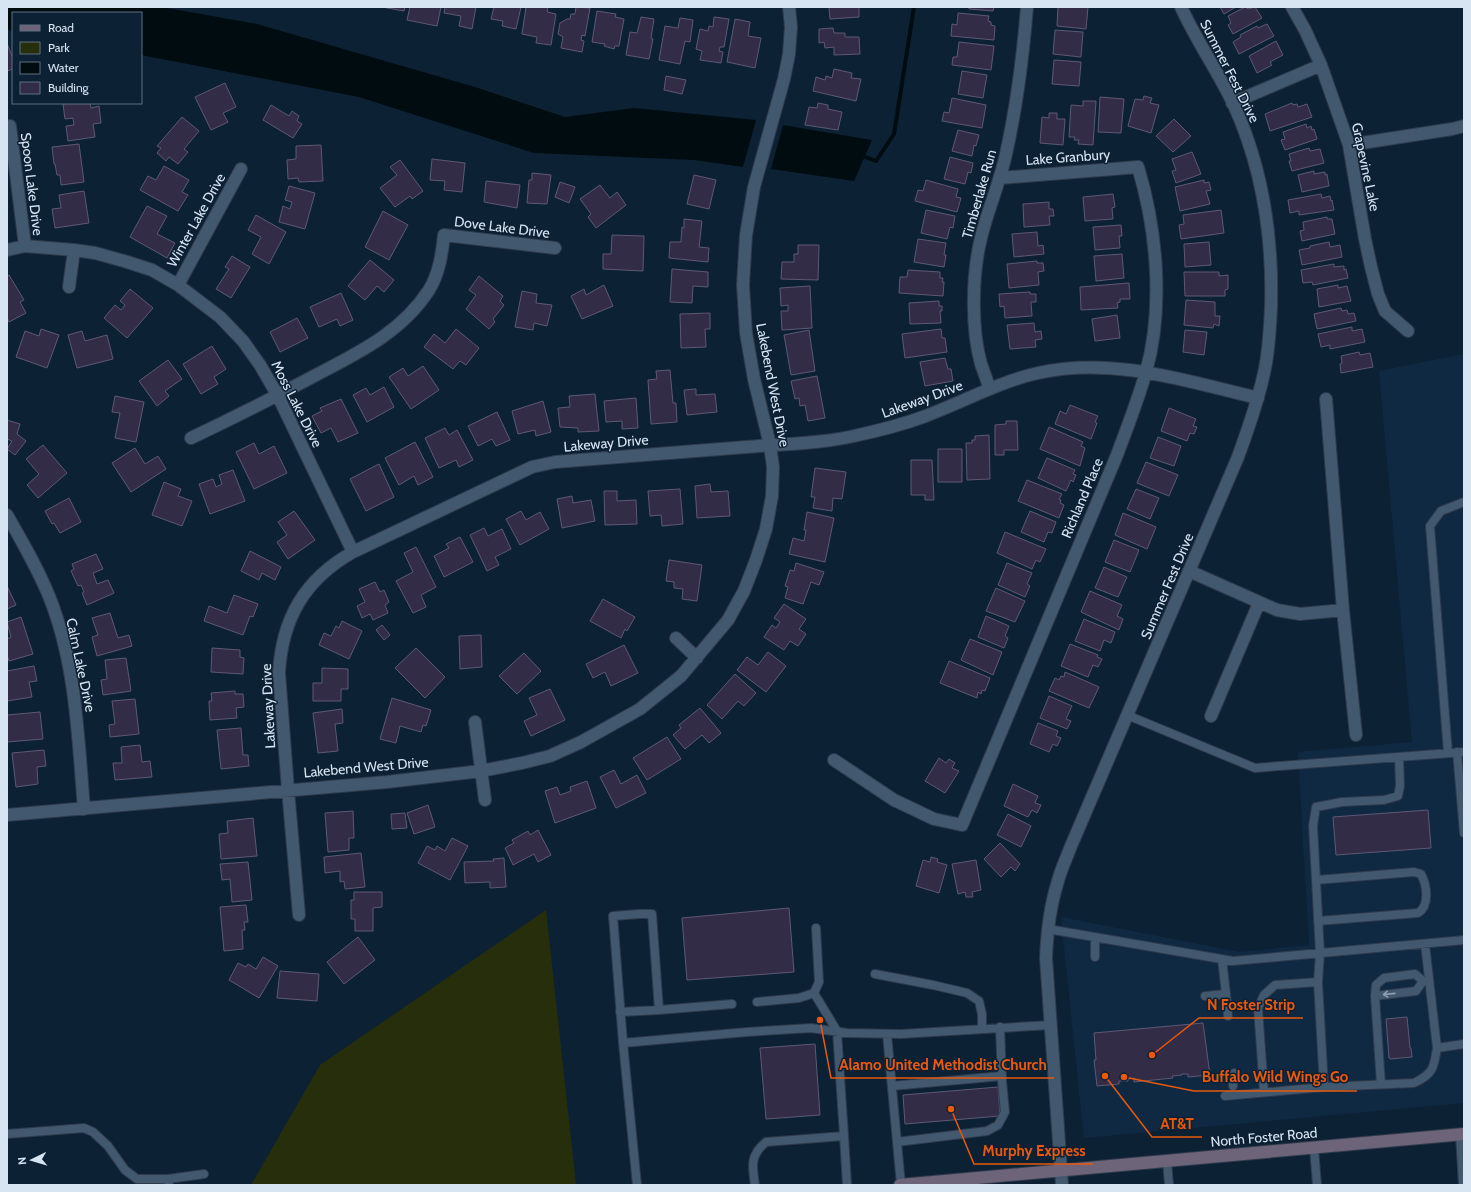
<svg xmlns="http://www.w3.org/2000/svg" width="1471" height="1192" font-family="Cabin,sans-serif">
<style>
.built{fill:#102943}
.green{fill:#272e0b}
.water{fill:#000c0f}
.lines{fill:none;stroke-linecap:round;stroke-linejoin:round}
.stream{stroke:#000c0f;stroke-width:4}
.building{fill:#332c46;stroke:#5e5875}
.service-casing{stroke:#2f3a4b;stroke-width:10}
.minor-casing{stroke:#2f3a4b;stroke-width:14}
.tertiary-casing{stroke:#2f3a4b;stroke-width:14}
.secondary-casing{stroke:#2f3a4b;stroke-width:14}
.service{stroke:#42586f;stroke-width:8}
.minor{stroke:#42586f;stroke-width:12}
.tertiary{stroke:#42586f;stroke-width:12}
.secondary{stroke:#6e647a;stroke-width:12}
.oneway{stroke:#8c9eb0}
.labels{text-anchor:middle;dominant-baseline:central;stroke-width:3;stroke-linejoin:round;paint-order:stroke}
.street-label{font-size:14px;fill:#d7e4f2;stroke:#0d2135}
.leader{fill:none;stroke:#e8590c;stroke-width:1.5}
.callout-dot{fill:#e8590c;stroke:#0d2135;stroke-width:1.5}
.callout-label{font-size:15px;text-anchor:middle;font-weight:bold;fill:#e8590c;stroke:#0d2135;stroke-width:3;stroke-linejoin:round;paint-order:stroke}
</style>
<rect width="100%" height="100%" fill="#0d2135"/>
<path class="built" d="M1464,354V1103L1084,1138L1061,917L1239,952L1309,945L1298,752L1412,742L1379,371Z"/>
<path class="green" d="M546,910L576,1185H251L320,1065Z"/>
<path class="water" d="M7,7H161L257,24L475,87L565,117L634,108L756,120L743,167L694,160L534,153L359,97L141,55V13H13V31L7,29Z
M783,125L872,140L854,181L771,169Z"/>
<g class="lines">
<path class="stream" d="M860,155L876,161L894,134L914,7"/>
</g>
<path class="building" d="M382,7H405L404,11Z
M410,7H441L437,26L407,20Z
M445,7H476L472,29L459,26L461,16L444,13Z
M494,7H521L516,29L502,26L503,21L491,19Z
M526,7H548L547,12L556,14L551,45L536,43L537,37L522,34Z
M576,7L590,8L585,36L582,35L581,40L584,41L582,52L561,48L563,37L558,34L560,23L567,19H570L571,14H575Z
M829,7H859V17L830,19Z
M969,7H994L993,11L969,9Z
M1058,7H1088L1086,29L1057,26Z
M1220,7H1236L1224,14Z
M1245,7L1248,9L1255,7L1262,18L1233,34L1228,25L1231,23L1228,16Z
M597,11L616,14L615,17L624,19L619,46H615L614,49L604,46L605,44L592,42Z
M958,13L989,16L988,21L991,22V25L995,26L994,40L951,36L952,24L957,25Z
M641,17L654,19L651,38L653,39L649,59L626,55L630,32L637,33Z
M714,17L729,19L724,47H720L719,51L723,52L721,63L700,60L702,51L696,49L700,29L708,31L709,26L713,27Z
M680,18L693,20L690,42L685,41L680,64L659,60L665,26L678,28Z
M735,19L750,22L748,36L761,38L755,68L727,62Z
M1267,24L1274,36L1239,54L1233,42L1241,37L1240,35L1257,26L1258,28Z
M833,28L834,33H845V37H859L860,54L834,55V47L825,48L824,42L819,43V29Z
M1055,30L1083,32L1081,57L1053,54Z
M1276,41L1283,55L1270,62L1272,65L1257,73L1249,56Z
M959,42L994,46L991,70L952,65L953,57H957Z
M7,43L13,59V69L7,71Z
M1054,60L1081,62L1079,86L1052,84Z
M834,69L852,73L851,78L861,79L856,101L813,91L816,77L825,80L826,76L832,78Z
M962,71L987,75L983,98L958,94Z
M666,76L686,80L682,94L664,90Z
M225,83L236,107L223,113L228,122L211,130L195,97Z
M1144,96L1152,98L1150,103L1159,105L1151,133L1128,126L1135,99L1143,100Z
M1100,97L1124,99L1121,133L1098,132Z
M952,98L986,105L982,128L942,121L944,112L949,113Z
M1083,101H1096L1093,145L1078,144L1079,140H1074L1075,137H1069L1071,105L1083,106Z
M71,103H90L91,108L99,106L101,123L93,124L95,137L68,141L66,126L74,125L73,118L65,119L63,104Z
M818,103L828,105V109L842,112L838,130L805,125L809,107L817,108Z
M1292,103L1293,105L1297,104L1298,107L1307,104L1312,117L1270,131L1265,114Z
M271,105L289,116L292,111L299,116L297,121L302,124L293,138L263,120Z
M1049,113H1057V119H1065L1063,145L1040,143L1042,117L1049,118Z
M182,117L199,131L184,149L188,152L178,164L169,157L166,161L157,153L161,148L157,146Z
M1174,119L1191,136L1173,152L1156,136Z
M1306,124L1307,128L1311,126L1312,130L1314,129L1317,139L1285,150L1281,140L1285,139L1283,132Z
M958,130L979,135L976,146L974,145L972,156L952,151Z
M79,144L84,182L61,185L60,175H57L55,164H54L52,147Z
M321,145L323,181L299,182L298,178L288,179L287,160L296,159V146Z
M1309,148L1310,151L1320,149L1324,163L1292,171L1289,161H1291L1289,154Z
M1192,152L1201,174L1176,183L1172,171L1176,170L1172,159Z
M950,157L973,163L971,173L968,172L965,184L944,179Z
M432,159L465,163L462,192L444,190L445,181L430,180Z
M400,160L423,191L412,199L410,196L395,207L380,188L397,175L390,167Z
M164,166L189,180L182,192L188,195L178,211L140,190L148,176L156,180Z
M1314,171V174L1325,172V175L1327,174L1329,186L1302,192L1298,175Z
M532,173L551,175L547,204L527,203L529,180H532Z
M694,175L716,180L709,209L687,204Z
M926,180L958,189L956,197L961,198L957,212L915,201L918,190L923,191Z
M1204,180V183L1209,182L1211,190L1206,191L1210,204L1180,211L1175,187Z
M486,181L520,185L517,208L484,202Z
M560,182L575,187L569,203L555,197Z
M600,185L610,198L617,192L626,205L596,228L588,217L591,214L580,199Z
M289,186L315,193L305,229L279,222L283,206L290,209L292,202L285,200Z
M84,191L89,223L55,228L52,209L61,208L59,195Z
M1113,194L1115,207L1112,208L1113,219L1085,221L1083,197Z
M1321,194L1322,198L1330,196L1331,201L1332,200L1334,210L1299,215V211L1290,213L1288,200Z
M1049,202V209H1053L1054,216H1049L1050,225L1024,227L1023,204Z
M147,206L167,216L157,234L175,243L167,258L130,237Z
M926,210L955,216L953,228L950,227L947,239L921,233Z
M1221,210L1224,233L1181,239L1179,225L1184,224L1183,215Z
M383,211L408,225L389,260L365,247Z
M256,215L286,232L269,264L252,254L261,237L248,230Z
M1327,217V219H1332L1335,234L1302,241L1300,231L1304,230L1303,222Z
M684,219L702,221L699,247L709,248L708,262L669,258L670,242H681L682,227L684,228Z
M1121,225L1122,236H1119L1120,248L1095,250L1093,227Z
M1037,232L1038,246L1043,245L1044,254L1014,257L1012,234Z
M612,235L644,236L643,271L603,269V254H611Z
M918,239L946,243L944,255H946L944,267L914,262Z
M1209,242L1211,265L1185,267L1184,244Z
M1329,242L1330,247L1340,245L1342,257L1302,265L1299,250L1310,248V246Z
M798,245H819L818,280L781,279L782,262H794V254H798Z
M1122,254L1124,278L1096,281L1094,256Z
M232,256L250,267L231,298L216,289L229,269L225,267Z
M370,260L394,280L384,292L377,286L365,300L348,286Z
M1037,261V263H1043L1044,271L1038,272L1039,285L1009,288L1007,264Z
M1334,264V267L1344,266V270L1346,269L1348,278L1313,285L1312,282L1303,283L1301,270Z
M672,269L708,272V287L693,286L692,303L670,302Z
M908,270L940,272V278H943L942,282H944L943,296L899,293L900,277H907Z
M1184,272H1219V276L1228,275V289L1225,290V296H1185Z
M9,275L24,300L20,302L26,313L9,322L7,318V276Z
M479,276L503,296L500,301L504,305L493,319L495,322L489,329L466,309L476,295L469,290Z
M1129,283L1130,299H1120V302L1117,303L1118,308L1081,310L1080,287Z
M604,285L613,306L582,319L571,296L584,289L586,295Z
M1338,285V288L1347,286L1351,301L1319,307L1317,289Z
M810,286L812,328L782,330L781,311H788V305L781,306L780,288Z
M130,289L153,308L127,338L104,318L115,305L121,310L125,305L120,301Z
M522,291L537,294L536,303L552,305L547,326L534,323L533,330L515,327Z
M1030,292V294H1036V302H1031L1032,316L1005,318L1004,306L1000,307L999,294Z
M341,293L353,320L340,326L337,319L319,327L310,307Z
M1186,300L1215,302V316H1220L1219,326L1214,324L1213,328L1184,325Z
M939,301V306H942V311H940L941,323L910,324L909,303Z
M1341,308L1342,311L1347,310L1348,314L1354,313L1356,321L1317,329L1314,314Z
M710,313V329H705L706,347L681,348L680,314Z
M1117,315L1120,338L1095,341L1092,319Z
M297,318L308,338L280,352L270,332Z
M1034,323L1035,332L1041,331L1042,339L1035,340L1036,347L1010,349L1007,325Z
M1352,327V331L1362,329L1365,342L1330,349V345L1321,347L1318,334Z
M41,329L59,335L47,368L16,357L25,331L39,336Z
M456,329L479,348L466,365L460,361L453,369L424,347L434,334L445,343Z
M941,329L942,338H945L947,352L905,358L902,334Z
M809,330L815,371L791,375L784,335Z
M1185,330L1207,332L1204,355L1183,352Z
M82,331L85,341L107,335L113,359L77,368L68,335Z
M212,346L226,369L214,377L218,384L201,394L183,364Z
M1359,352L1360,355L1370,353L1373,367L1341,373L1340,364L1342,363L1341,356Z
M945,358L948,369H951L953,381L925,386L920,362Z
M168,360L182,379L165,391L169,396L157,406L139,381Z
M423,366L439,390L411,409L389,377L403,368L408,376Z
M670,370L673,403H676L677,422L651,424L648,380L657,379L656,371Z
M817,376L825,418L808,421L805,405L800,406L799,398L795,399L791,381Z
M384,387L394,407L367,422L353,395L366,388L370,395Z
M696,389V395L715,394L717,412L687,415L684,390Z
M595,394L599,431L578,432V428L560,427L558,408L570,407L569,396Z
M115,396L144,402L136,442L115,438L120,413L112,412Z
M636,398L638,428L622,429V421L606,422L604,401Z
M341,399L358,433L338,442L331,428L321,433L312,416L322,411L320,408Z
M543,401L551,432L536,436L535,430L518,434L512,411Z
M1070,405L1098,416L1095,422L1097,423L1091,439L1055,424L1060,411L1066,414Z
M1169,408L1196,419L1193,426L1197,427L1194,434L1190,433L1187,441L1161,431Z
M497,412L510,440L496,446L492,439L478,446L468,426Z
M7,420L20,424L17,434L26,441L15,455L7,449L12,441L7,439Z
M1006,421H1017L1018,450H1004V455H995V425L1006,424Z
M1049,427L1083,442L1081,446L1085,448L1080,466L1040,449Z
M445,428L449,435L457,430L473,460L459,467L456,460L439,468L425,438Z
M989,435L990,479L967,480L966,443H972V440H975V436Z
M1158,437L1181,446L1174,466L1150,458Z
M415,442L433,477L418,485L414,476L399,485L385,458Z
M254,443L259,454L274,446L287,473L254,489L236,452Z
M43,445L67,473L38,498L27,485L39,474L26,459Z
M135,448L145,464L158,456L166,469L131,492L112,463Z
M938,449H962V482H938Z
M1047,458L1075,470L1073,474L1076,475L1073,482L1071,480L1066,491L1038,478Z
M911,460H932L934,500H925V495H911Z
M1146,462L1178,475L1169,496L1137,483Z
M379,464L394,497L366,511L350,479Z
M815,468L846,472L842,499L833,498L832,511L813,508L815,497H811Z
M233,470L245,501L210,514L199,484L213,479L216,487L222,484L219,475Z
M1027,480L1062,494L1059,499L1061,500L1060,503L1064,505L1059,518L1018,501Z
M164,482L181,489L178,496L192,501L182,526L152,515Z
M710,484L711,492L728,491L730,516L697,518L695,486Z
M680,489L683,524L662,526L661,515L650,516L648,491Z
M1136,489L1159,498L1150,519L1127,509Z
M604,491H617V501L636,500L637,524L605,525Z
M572,496L573,503L591,500L595,521L562,528L557,499Z
M69,498L81,522L60,533L54,523L52,524L45,511Z
M294,511L315,540L288,559L277,542L287,535L278,522Z
M521,511L526,520L540,512L549,529L520,545L506,519Z
M1030,511L1056,522L1052,533L1048,532L1044,542L1021,532Z
M807,512L834,518L825,562L789,554L793,538L804,541L806,530H804Z
M1123,513L1156,527L1147,549L1115,535Z
M484,528L488,536L502,529L511,549L495,557L499,565L487,571L470,535Z
M1005,532L1046,549L1040,562L1036,560L1032,569L997,553Z
M460,537L473,562L444,577L434,556L449,548L446,544Z
M1114,540L1139,550L1130,572L1105,562Z
M416,547L436,587L421,595L426,607L413,613L396,581L413,572L404,553Z
M250,551L281,567L275,580L262,573L259,580L241,571Z
M96,554L103,569L93,573L97,584L108,580L114,593L87,605L82,593L84,592L81,585L78,586L71,571L74,569L72,564Z
M669,560L702,565L697,601L682,599L683,589L674,588V582L666,581Z
M796,563L824,572L819,585L811,582L803,604L785,598L788,587L785,586L790,570L794,571Z
M1007,563L1032,573L1027,584L1030,586L1025,597L998,585Z
M1104,567L1127,577L1118,597L1095,588Z
M375,582L380,592L384,590L389,602L385,605L388,613L373,620L370,614L362,618L357,606L365,602L359,589Z
M7,586L16,605L7,609Z
M996,588L1025,601L1015,622L986,611Z
M1090,591L1122,605L1117,616L1123,619L1119,630L1081,612Z
M234,595L258,604L253,617L250,616L243,635L204,621L209,606L227,613Z
M603,599L635,617L627,631L625,629L621,638L590,621Z
M784,604L806,619L799,629L806,634L798,646L790,641L784,650L764,637L772,625L776,628L780,622L774,618Z
M110,613L118,638L129,635L132,646L97,656L92,637L98,635L92,618Z
M986,616L1009,626L1005,636L1008,638L1004,648L978,637Z
M21,617L33,654L9,661L7,655V639L11,637L7,622Z
M1084,619L1115,632L1111,643L1104,640L1100,651L1075,641Z
M342,621L362,631L349,659L319,645L324,633L331,636L336,626L339,628Z
M382,625L390,635L384,640L376,630Z
M481,635L482,667L460,669L459,636Z
M970,639L1002,652L993,675L961,660Z
M1070,644L1098,655L1097,657L1102,659L1098,667L1093,665L1088,677L1061,666Z
M624,645L638,673L611,686L605,672L593,678L586,664Z
M212,648L240,650V657L244,658L243,674L211,672Z
M416,648L445,677L425,698L395,668Z
M768,652L786,666L766,692L737,670L747,657L758,665Z
M524,653L541,671L517,694L499,676Z
M126,658L131,691L103,695L101,680L107,679L105,660Z
M949,661L990,678L985,691L982,690L981,694L978,692L977,698L940,683Z
M34,666L37,681L29,682L32,697L7,701V671Z
M322,668L348,669V689H341V701H313V683H322Z
M1065,672L1099,687L1089,708L1049,691L1055,678L1059,680L1061,676L1064,677Z
M735,674L756,693L744,706L738,701L722,719L707,705Z
M550,689L565,720L531,736L524,721L537,715L529,698Z
M235,691V694H243L244,707L236,708L237,718L210,720L209,701H212L211,693Z
M1049,696L1072,706L1066,719L1071,721L1067,729L1040,718Z
M392,698L431,710L426,726L423,725L421,732L400,726L396,743L380,739Z
M135,699L139,734L110,737L109,725L115,724L112,701Z
M700,708L721,733L709,743L702,735L685,749L673,735L681,728L679,725Z
M342,709L343,723L335,724L338,751L318,753L313,713Z
M40,712L43,739L7,742V715Z
M1038,723L1058,731L1056,736L1061,738L1057,746L1053,744L1049,752L1030,744Z
M241,728L243,755H248L249,766L221,769L217,730Z
M667,737L681,759L647,780L633,758Z
M140,745L142,762L150,761L152,777L115,780L113,763H122L121,747Z
M44,750L46,766L37,767L38,784L16,787L12,753Z
M939,758L946,763L949,759L955,763L952,768L959,771L945,793L925,781Z
M614,770L621,784L637,775L646,793L616,808L600,777Z
M587,781L596,808L555,823L545,791L557,787L560,795L571,791L570,787Z
M1013,784L1038,796L1035,803L1041,805L1037,813L1032,810L1028,817L1004,806Z
M428,805L435,827L414,834L407,813Z
M1428,810L1431,848L1336,855L1333,817Z
M353,811L354,838H349V850L328,852L325,813Z
M405,813L407,828L392,829L391,814Z
M1008,814L1031,826L1021,847L997,835Z
M253,818L257,856L221,859L219,834L228,833L227,821Z
M538,830L551,855L538,862L534,854L513,865L505,848L514,843L512,840L528,831L530,835Z
M452,838L468,846L450,880L418,863L427,846L435,850L437,846L445,851Z
M1000,843L1020,864L1015,871L1011,867L1001,877L984,859Z
M361,853L365,887L345,889L344,881L340,882V871L325,873L324,857Z
M931,857L938,859L937,862L947,865L939,893L916,886L923,860L930,862Z
M504,858L506,887L490,888V882L465,883L464,862L494,861L493,859Z
M976,860L981,890L972,892L973,897H966L965,892L958,894L952,864Z
M248,862L252,900L232,902L230,879L222,880L220,864Z
M354,892H382V907L373,908V931H355V919H351V900H354Z
M246,905L248,922H244L245,930H242L243,949L224,951L220,907Z
M789,908L794,972L687,980L682,918Z
M358,937L375,960L344,984L327,962Z
M263,957L278,966L259,998L229,980L238,963L246,967L248,964L256,969Z
M280,971L319,974L317,1001L277,998Z
M1407,1017L1410,1048H1411L1412,1057L1390,1059V1058H1389L1386,1019Z
M1203,1023L1210,1075L1188,1077V1074H1182V1075L1172,1076L1173,1078L1134,1082V1078L1128,1079V1081H1119V1084L1097,1086L1094,1060H1096L1094,1033Z
M815,1044L820,1115L766,1119L760,1048Z
M998,1087L1000,1116L905,1124L903,1095Z"/>
<g class="lines">
<g class="service-casing">
<path id="service" d="M1127,715L1255,768L1464,752
M1457,752L1464,833
M1448,753L1430,526L1441,511L1464,502
M1399,757L1400,786L1398,796L1384,800L1342,802L1316,807L1313,826L1320,953L1318,982L1324,1087L1414,1083C1433,1074 1434,1068 1437,1048
M1316,880L1414,872L1421,874C1427,885 1430,906 1418,913L1318,921
M1048,929L1233,961L1464,940
M1095,937V957
M1425,944L1437,1048L1464,1044
M875,974L933,985L967,993L979,1001L982,1014V1028
M1226,994L1228,1016
M1205,996L1226,994L1222,959
M1375,996L1376,985L1384,978L1415,974L1423,981
M757,1002L799,998L814,993L819,982L816,928
M732,1004L659,1010L652,914H639L613,916L623,1043L747,1032L811,1028L847,1033L901,1034L1051,1025
M620,1012L659,1010
M887,1034L901,1185
M623,1043L637,1185
M1381,1084L1375,996L1416,991L1423,981H1429
M892,1086L1002,1076
M1233,1086L1234,1073
M1264,1092L1258,1008L1264,995L1275,985L1318,982
M1225,1096L1324,1087
M7,1134L84,1128L93,1132L108,1146L125,1170L137,1179H168L169,1185
M1460,1135L1463,1185
M844,1136L847,1185
M897,1142L987,1131L998,1125L1005,1112L1002,1081L1000,1027
M1314,1148L1317,1185
M1167,1161L1169,1185
M168,1179L204,1174
M755,1185C752,1166 750,1155 766,1142L844,1136L837,1031L814,993"/>
</g>
<g class="minor-casing">
<path id="minor" d="M1292,7L1305,30L1321,65L1349,145L1365,239L1371,267L1378,294L1385,311L1408,331
M1232,103L1321,65
M10,126L25,246
M1349,145L1452,129L1464,126
M7,250L25,246L74,250L95,253L124,261L152,270L178,285L220,317L243,341L260,365L278,396L353,552
M178,285L241,169
M69,287L74,250
M990,389C987,381 984,372 981,364C971,328 972,274 981,238C988,209 1000,182 1006,154C1017,105 1023,56 1027,7
M1326,399L1343,610L1356,735
M191,438C233,418 275,397 316,375C358,353 402,332 429,290C439,274 442,254 444,235L555,248
M7,515C23,543 37,567 49,596C76,663 78,737 84,809
M1189,571L1277,610L1300,614L1343,610
M676,638L697,658
M1211,716L1259,603
M475,722L485,800
M834,760L894,800L934,819L962,825L1117,455C1127,428 1138,400 1146,372C1164,308 1157,230 1138,167L1000,178
M7,815L387,782L481,771L522,763L550,756L581,742L640,709L681,676L728,620L744,591L756,560L766,529L772,496L773,467L770,445L754,379L746,333L743,285L746,235L754,187L784,79L789,54L791,27L789,7
M299,915L288,790L279,673C282,618 305,579 353,552L532,467L555,462C618,457 682,452 746,447C782,444 818,444 854,436C877,431 901,425 923,417C961,403 998,382 1038,373C1112,356 1186,381 1258,398"/>
</g>
<g class="tertiary-casing">
<path id="tertiary" d="M1062,1185L1046,958C1047,932 1050,906 1058,881C1061,869 1067,857 1071,846L1238,457C1248,429 1258,402 1264,373C1269,352 1270,328 1271,307C1273,236 1263,168 1233,103C1217,70 1196,40 1181,7"/>
</g>
<g class="secondary-casing">
<path id="secondary" d="M900,1185L1464,1134"/>
</g>
<use href="#service" class="service"/>
<use href="#minor" class="minor"/>
<use href="#tertiary" class="tertiary"/>
<use href="#secondary" class="secondary"/>
</g>
<defs><path id="oneway-shaft" d="M-6 0H5M1.5-3L5.5 0L1.5 3" fill="none" stroke-width="1.6" stroke-linecap="round" stroke-linejoin="round"/></defs>
<use class="oneway" href="#oneway-shaft" transform="translate(1389 994) rotate(174)"/>
<g class="labels">
<g class="street-label">
<text transform="translate(1230 71) rotate(63)">Summer Fest Drive</text>
<text transform="translate(1068 157) rotate(-4)">Lake Granbury</text>
<text transform="translate(1366 167) rotate(78)">Grapevine Lake</text>
<text transform="translate(32 184) rotate(83)">Spoon Lake Drive</text>
<text transform="translate(979 194) rotate(-74)">Timberlake Run</text>
<text transform="translate(196 220) rotate(-61)">Winter Lake Drive</text>
<text transform="translate(502 227) rotate(7)">Dove Lake Drive</text>
<text transform="translate(773 385) rotate(79)">Lakebend West Drive</text>
<text transform="translate(922 399) rotate(-20)">Lakeway Drive</text>
<text transform="translate(297 404) rotate(63)">Moss Lake Drive</text>
<text transform="translate(606 443) rotate(-5)">Lakeway Drive</text>
<text transform="translate(1082 498) rotate(-67)">Richland Place</text>
<text transform="translate(1167 586) rotate(-67)">Summer Fest Drive</text>
<text transform="translate(81 665) rotate(78)">Calm Lake Drive</text>
<text transform="translate(268 706) rotate(-93)">Lakeway Drive</text>
<text transform="translate(366 767) rotate(-5)">Lakebend West Drive</text>
<text transform="translate(1264 1137) rotate(-5)">North Foster Road</text>
</g>
</g>
<path class="leader" d="M1152 1055L1199 1018H1303M820 1020L831 1078H1054M1124 1077L1194 1091H1357M1105 1076L1152 1137H1202M951 1109L974 1164H1093"/>
<g class="callout-dot">
<circle cx="1152" cy="1055" r="4"/>
<circle cx="820" cy="1020" r="4"/>
<circle cx="1124" cy="1077" r="4"/>
<circle cx="1105" cy="1076" r="4"/>
<circle cx="951" cy="1109" r="4"/>
</g>
<g class="callout-label">
<text x="1251" y="1010">N Foster Strip</text>
<text x="943" y="1070">Alamo United Methodist Church</text>
<text x="1275" y="1082">Buffalo Wild Wings Go</text>
<text x="1177" y="1129">AT&amp;T</text>
<text x="1034" y="1156">Murphy Express</text>
</g>
<rect width="1471" height="1192" fill="none" stroke="#d7e4f2" stroke-width="16"/>
<rect x="12" y="12" width="130" height="92" fill="#0d2135" stroke="#5e6f81"/>
<rect x="20" y="25" width="20" height="6" fill="#6e647a" stroke="#5e6f81"/>
<text x="48" y="32" font-size="12" fill="#d7e4f2">Road</text>
<rect x="20" y="42" width="20" height="12" fill="#272e0b" stroke="#5e6f81"/>
<text x="48" y="52" font-size="12" fill="#d7e4f2">Park</text>
<rect x="20" y="62" width="20" height="12" fill="#000c0f" stroke="#5e6f81"/>
<text x="48" y="72" font-size="12" fill="#d7e4f2">Water</text>
<rect x="20" y="82" width="20" height="12" fill="#332c46" stroke="#5e6f81"/>
<text x="48" y="92" font-size="12" fill="#d7e4f2">Building</text>
<g transform="translate(32 1160) rotate(265)" stroke="#0d2135" stroke-width="3" paint-order="stroke">
<path d="M0-3L7 15L0 10L-7 15Z" fill="#d7e4f2"/>
<text y="-6" font-size="11" font-weight="bold" text-anchor="middle" fill="#d7e4f2">N</text>
</g>
</svg>
